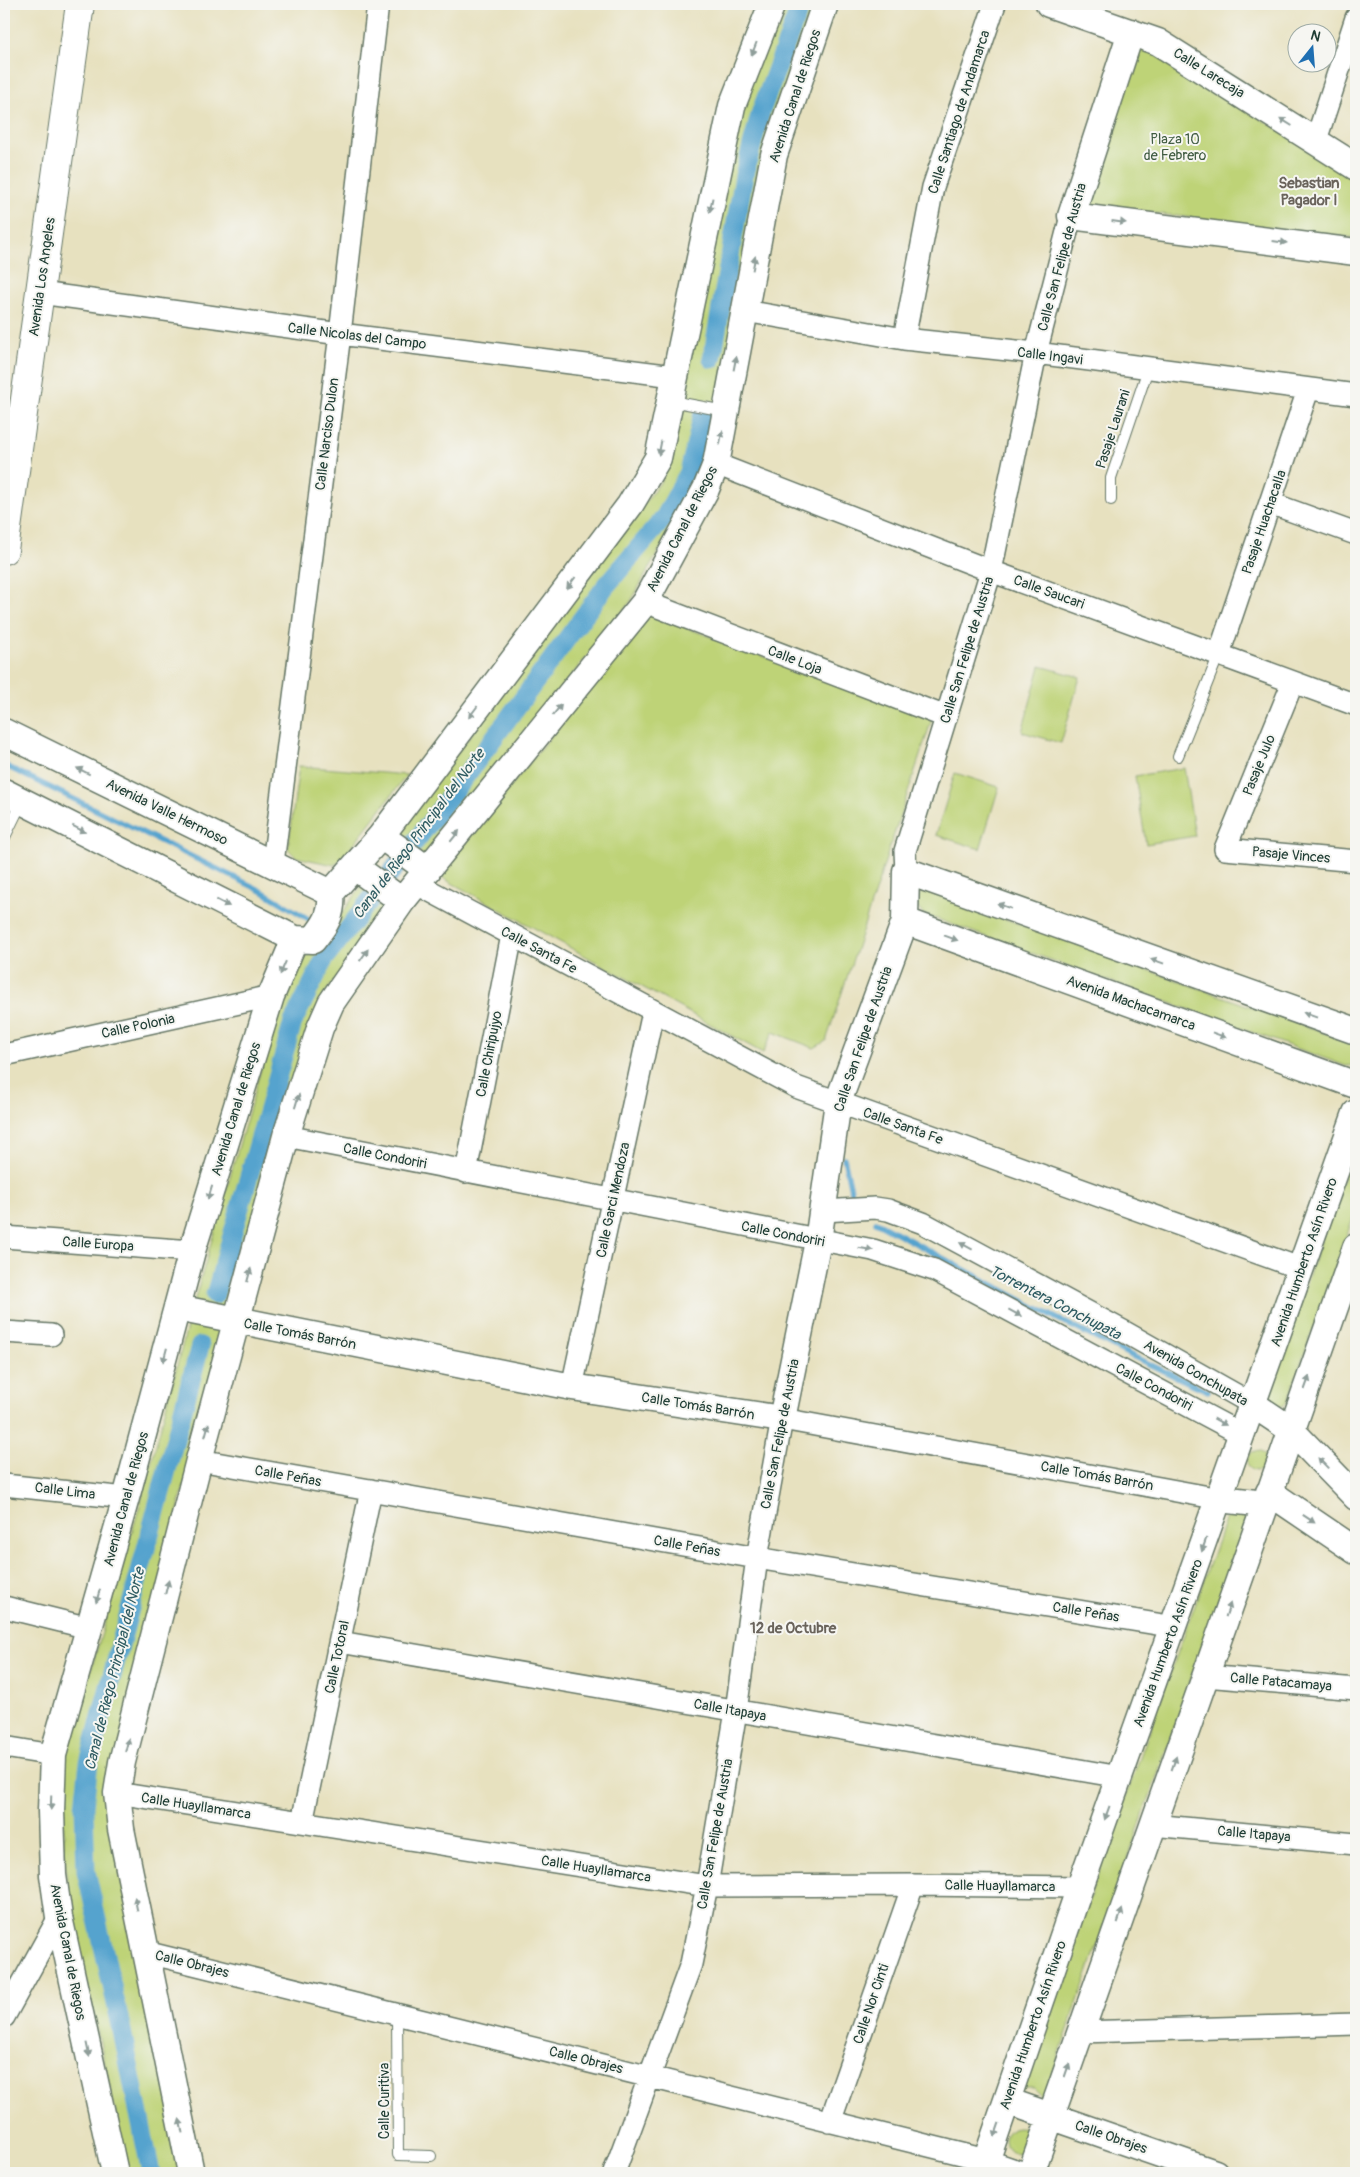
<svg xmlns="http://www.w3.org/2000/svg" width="1360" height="2177" font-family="Pangolin,sans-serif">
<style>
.green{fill:#bed377;stroke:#6e8856}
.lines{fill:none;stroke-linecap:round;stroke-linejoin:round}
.stream{stroke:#54a3ce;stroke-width:5.5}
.canal{stroke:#54a3ce;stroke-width:19}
.service-casing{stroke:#657665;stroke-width:12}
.minor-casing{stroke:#657665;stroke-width:24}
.tertiary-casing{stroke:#657665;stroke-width:29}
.secondary-casing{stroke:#657665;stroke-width:30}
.service{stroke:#fff;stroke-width:10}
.minor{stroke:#fff;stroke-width:21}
.tertiary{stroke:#fff;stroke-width:26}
.secondary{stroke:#fff;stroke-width:28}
.oneway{fill:#8f9e9a}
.labels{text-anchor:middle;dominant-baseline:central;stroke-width:4;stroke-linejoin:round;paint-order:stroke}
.street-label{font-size:14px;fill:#1f3d34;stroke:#f6f6f2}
.park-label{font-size:14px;fill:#3f5b41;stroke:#f6f6f2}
.neighbourhood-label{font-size:15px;font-weight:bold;fill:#6a645c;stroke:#f6f6f2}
.water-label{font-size:15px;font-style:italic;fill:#2f5c62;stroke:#f6f6f2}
</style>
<rect width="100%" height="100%" fill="#f6f6f2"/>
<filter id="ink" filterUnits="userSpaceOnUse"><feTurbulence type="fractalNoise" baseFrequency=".02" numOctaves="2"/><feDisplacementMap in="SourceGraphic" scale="10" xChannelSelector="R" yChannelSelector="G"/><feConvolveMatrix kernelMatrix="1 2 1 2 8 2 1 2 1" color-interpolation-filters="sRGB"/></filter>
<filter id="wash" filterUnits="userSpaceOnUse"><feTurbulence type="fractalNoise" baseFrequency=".0096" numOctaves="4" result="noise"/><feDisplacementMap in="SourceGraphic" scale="20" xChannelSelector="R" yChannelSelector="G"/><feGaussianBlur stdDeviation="1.12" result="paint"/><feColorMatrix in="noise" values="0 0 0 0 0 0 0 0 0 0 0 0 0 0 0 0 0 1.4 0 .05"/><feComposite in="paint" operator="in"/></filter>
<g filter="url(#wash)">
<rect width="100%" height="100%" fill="#e7e1bf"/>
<path class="green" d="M780,4H815L717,402L680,396L741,104Z
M1143,47L1356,177V238L1088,205L1136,50Z
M681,408L718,415L709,461L631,601L426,857L395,836L662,480L674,446Z
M649,614L932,719L826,1041L814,1048L773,1032L763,1053L439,876Z
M1040,666L1080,677L1061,743L1022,732Z
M299,766L407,775L342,859L334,865L296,857L288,849Z
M1184,768L1195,836L1146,844L1135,776Z
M955,773L999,787L980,849L936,835Z
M363,884L391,905L324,994L228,1309L194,1302L276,1017L299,963L320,944Z
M927,891L1355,1044L1356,1065L1346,1066L923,914L917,907C917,898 917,893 927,891Z
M1356,1142V1209L1288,1400L1286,1404L1278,1408L1267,1402V1393Z
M188,1324L222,1332L108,1793L185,2173H129L70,1907L64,1857L63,1764L140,1505Z
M1247 1461a10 10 0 1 1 20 0a10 10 0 1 1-20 0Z
M1240,1513L1247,1519L1044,2098L1034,2088H1025L1020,2091L1225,1521L1231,1514Z
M1005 2140a13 13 0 1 1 26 0a13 13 0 1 1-26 0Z"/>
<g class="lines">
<path class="stream" d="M4,765L260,890L312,921
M844,1158L852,1195
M876,1222C986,1281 1094,1341 1208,1391"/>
<path class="canal" d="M712,359L744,176L761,111L801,4
M215,1295L293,1022L324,960L465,777L605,587L664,518L689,472L703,414
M151,2173L121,2026L86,1871L84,1807L89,1762L200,1346"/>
</g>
</g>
<g filter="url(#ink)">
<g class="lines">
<g class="service-casing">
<path id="service" d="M671,401L725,411
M1111,500V478L1148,369
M1178,756L1219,654
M4,839L22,802
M397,2014L398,2155L431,2156"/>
</g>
<g class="minor-casing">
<path id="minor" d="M1316,140L1356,18
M40,293L340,334L674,376
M745,311L904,339L1036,353L1356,395
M904,339L933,187L995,4
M716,464L991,571L1356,705
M1270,503L1356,534
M645,602L946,717
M1219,654L1308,390
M1293,682L1225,849L1356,861
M273,863L340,334L378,4
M906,871L905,851L991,571L1036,353L1071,216
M417,884L796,1087L1302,1269
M4,1055L271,996
M286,1136L873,1250L934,1270L1243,1435
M466,1172L512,935
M823,1211L875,1208L888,1210L923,1223L1123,1331L1254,1405
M4,1237L192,1251
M4,1332L51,1335
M572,1387L653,1012
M199,1460L757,1558L1175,1627
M4,1485L126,1498
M4,1607L89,1628
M340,1642L1120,1777
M1205,1676L1356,1689
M4,1747L53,1755
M117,1793L707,1886L913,1885L1080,1887
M302,1822L371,1490
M1152,1825L1356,1844
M145,1952L986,2160L1024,2173
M4,2017L59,1917
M1080,2032L1356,2024
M830,2122L913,1885
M614,2173L691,1964L707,1886L736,1711L757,1558L782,1419L1220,1499"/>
</g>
<g class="tertiary-casing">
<path id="tertiary" d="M1049,4L1158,42L1356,167
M1131,32L1071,216L1356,252
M4,732L331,893
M4,792L295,939L313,940C326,924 333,914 331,893L381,836L630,505L658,458L732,106L772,4
M381,836L428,870
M355,867L402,901
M905,921L1356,1085
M177,1308L572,1387L782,1419L818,1241L838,1102L905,921L906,871L1356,1031
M1254,1405L1290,1429L1356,1497
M1269,1492L1356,1551
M1220,1499L1265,1504
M1007,2101L1215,2173
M115,2173L59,1917L53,1875L51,1811L53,1755L126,1498L192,1251L271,996L295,939
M191,2173L121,1829L117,1793L122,1762L199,1460L286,1136L320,1028L331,1003L402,901L645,602L706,489L716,464L774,155L825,4
M982,2173L1080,1887L1356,1113
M1031,2173L1356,1247"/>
</g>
<g class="secondary-casing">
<path id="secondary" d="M4,550L80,4"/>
</g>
<use href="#service" class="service"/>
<use href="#minor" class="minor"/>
<use href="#tertiary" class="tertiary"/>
<use href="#secondary" class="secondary"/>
</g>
<defs><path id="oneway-solid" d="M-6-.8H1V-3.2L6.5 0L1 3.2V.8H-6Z" transform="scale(1.25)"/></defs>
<g class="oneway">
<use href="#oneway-solid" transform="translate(754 49) rotate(111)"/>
<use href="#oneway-solid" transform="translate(1286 122) rotate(-148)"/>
<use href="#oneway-solid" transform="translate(711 205) rotate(102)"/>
<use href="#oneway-solid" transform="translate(1119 222) rotate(7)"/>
<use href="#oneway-solid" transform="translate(1280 242) rotate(7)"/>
<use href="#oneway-solid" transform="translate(754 263) rotate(-79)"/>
<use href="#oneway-solid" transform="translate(735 363) rotate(-79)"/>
<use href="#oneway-solid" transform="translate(721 438) rotate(-79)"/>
<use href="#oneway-solid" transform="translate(660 448) rotate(101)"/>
<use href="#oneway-solid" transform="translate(571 583) rotate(127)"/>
<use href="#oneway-solid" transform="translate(557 710) rotate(-51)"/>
<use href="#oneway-solid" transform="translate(473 712) rotate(127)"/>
<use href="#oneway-solid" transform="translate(83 771) rotate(-154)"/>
<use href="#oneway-solid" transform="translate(79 829) rotate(27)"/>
<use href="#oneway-solid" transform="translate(455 836) rotate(-51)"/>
<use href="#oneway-solid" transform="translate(223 903) rotate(27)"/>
<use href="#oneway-solid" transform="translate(1004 906) rotate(-160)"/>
<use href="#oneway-solid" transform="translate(951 938) rotate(20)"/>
<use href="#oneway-solid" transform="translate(364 955) rotate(-55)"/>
<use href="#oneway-solid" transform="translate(1157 961) rotate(-160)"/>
<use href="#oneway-solid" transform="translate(283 968) rotate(113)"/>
<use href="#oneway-solid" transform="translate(1310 1015) rotate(-160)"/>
<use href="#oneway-solid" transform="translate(1219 1035) rotate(20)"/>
<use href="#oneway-solid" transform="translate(297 1101) rotate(-73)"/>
<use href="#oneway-solid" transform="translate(210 1193) rotate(107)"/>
<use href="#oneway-solid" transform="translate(966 1246) rotate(-152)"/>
<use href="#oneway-solid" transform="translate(866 1249) rotate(10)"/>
<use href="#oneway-solid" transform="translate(249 1275) rotate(-75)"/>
<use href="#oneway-solid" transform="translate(1015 1313) rotate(28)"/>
<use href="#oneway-solid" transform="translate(165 1355) rotate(105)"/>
<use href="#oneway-solid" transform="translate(1307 1383) rotate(-70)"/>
<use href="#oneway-solid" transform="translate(1220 1422) rotate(28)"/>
<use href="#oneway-solid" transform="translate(207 1430) rotate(-75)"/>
<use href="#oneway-solid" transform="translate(1323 1463) rotate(-134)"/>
<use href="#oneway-solid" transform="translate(1309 1519) rotate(34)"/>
<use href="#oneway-solid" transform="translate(1204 1545) rotate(109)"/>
<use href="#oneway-solid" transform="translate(167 1587) rotate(-76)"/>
<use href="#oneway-solid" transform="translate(98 1596) rotate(106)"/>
<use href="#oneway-solid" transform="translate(1228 1610) rotate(-71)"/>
<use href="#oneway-solid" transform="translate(127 1745) rotate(-76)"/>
<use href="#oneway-solid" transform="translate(1174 1763) rotate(-71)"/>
<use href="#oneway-solid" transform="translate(51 1803) rotate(92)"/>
<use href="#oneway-solid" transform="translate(1107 1813) rotate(110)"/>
<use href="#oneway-solid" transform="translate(136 1904) rotate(-101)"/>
<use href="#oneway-solid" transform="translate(1120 1916) rotate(-71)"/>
<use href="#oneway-solid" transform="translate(88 2050) rotate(78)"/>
<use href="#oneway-solid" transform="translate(1067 2070) rotate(-71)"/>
<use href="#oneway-solid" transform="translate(181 2126) rotate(-102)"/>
<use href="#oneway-solid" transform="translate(997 2130) rotate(109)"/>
</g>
</g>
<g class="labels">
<g class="street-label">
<text transform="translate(1209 73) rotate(32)">Calle Larecaja</text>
<text transform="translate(795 96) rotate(-72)">Avenida Canal de Riegos</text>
<text transform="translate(959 112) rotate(-72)">Calle Santiago de Andamarca</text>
<text transform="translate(1062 257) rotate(-75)">Calle San Felipe de Austria</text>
<text transform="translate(42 277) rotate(-82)">Avenida Los Angeles</text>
<text transform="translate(357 336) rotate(7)">Calle Nicolas del Campo</text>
<text transform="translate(1050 356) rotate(7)">Calle Ingavi</text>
<text transform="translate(1113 429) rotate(-72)">Pasaje Laurani</text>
<text transform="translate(327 434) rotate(-83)">Calle Narciso Dulon</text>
<text transform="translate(1264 522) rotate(-71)">Pasaje Huachacalla</text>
<text transform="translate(682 529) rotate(-63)">Avenida Canal de Riegos</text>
<text transform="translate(1049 592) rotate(20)">Calle Saucari</text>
<text transform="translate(967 650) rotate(-73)">Calle San Felipe de Austria</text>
<text transform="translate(795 660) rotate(21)">Calle Loja</text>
<text transform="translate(1259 765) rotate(-68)">Pasaje Julo</text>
<text transform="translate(167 812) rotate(26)">Avenida Valle Hermoso</text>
<text transform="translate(1291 855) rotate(5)">Pasaje Vinces</text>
<text transform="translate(539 950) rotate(28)">Calle Santa Fe</text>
<text transform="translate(1131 1003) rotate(20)">Avenida Machacamarca</text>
<text transform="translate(138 1026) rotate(-12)">Calle Polonia</text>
<text transform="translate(863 1039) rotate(-71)">Calle San Felipe de Austria</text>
<text transform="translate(489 1054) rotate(-79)">Calle Chiripujyo</text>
<text transform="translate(236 1109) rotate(-73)">Avenida Canal de Riegos</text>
<text transform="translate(903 1126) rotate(20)">Calle Santa Fe</text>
<text transform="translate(385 1156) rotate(11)">Calle Condoriri</text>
<text transform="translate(613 1200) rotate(-78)">Calle Garci Mendoza</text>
<text transform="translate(783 1234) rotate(11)">Calle Condoriri</text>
<text transform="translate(98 1244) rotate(4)">Calle Europa</text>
<text transform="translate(1304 1262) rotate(-71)">Avenida Humberto Asín Rivero</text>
<text transform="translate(300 1334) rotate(11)">Calle Tomás Barrón</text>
<text transform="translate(1196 1373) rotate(30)">Avenida Conchupata</text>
<text transform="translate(1154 1387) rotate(28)">Calle Condoriri</text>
<text transform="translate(698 1406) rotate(9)">Calle Tomás Barrón</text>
<text transform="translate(780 1434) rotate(-79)">Calle San Felipe de Austria</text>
<text transform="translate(288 1476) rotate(10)">Calle Peñas</text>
<text transform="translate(1097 1476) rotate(10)">Calle Tomás Barrón</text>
<text transform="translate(65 1491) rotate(7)">Calle Lima</text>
<text transform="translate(126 1499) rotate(-75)">Avenida Canal de Riegos</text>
<text transform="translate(687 1546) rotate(10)">Calle Peñas</text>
<text transform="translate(1086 1612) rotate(9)">Calle Peñas</text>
<text transform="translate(1168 1643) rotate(-70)">Avenida Humberto Asín Rivero</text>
<text transform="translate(337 1657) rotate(-78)">Calle Totoral</text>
<text transform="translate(1281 1682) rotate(5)">Calle Patacamaya</text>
<text transform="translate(730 1710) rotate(10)">Calle Itapaya</text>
<text transform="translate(196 1806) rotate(9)">Calle Huayllamarca</text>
<text transform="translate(715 1834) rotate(-80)">Calle San Felipe de Austria</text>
<text transform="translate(1254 1834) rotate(5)">Calle Itapaya</text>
<text transform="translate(596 1869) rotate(9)">Calle Huayllamarca</text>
<text transform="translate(1000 1886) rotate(1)">Calle Huayllamarca</text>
<text transform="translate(68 1952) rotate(79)">Avenida Canal de Riegos</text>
<text transform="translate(192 1964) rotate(14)">Calle Obrajes</text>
<text transform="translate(871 2004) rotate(-71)">Calle Nor Cinti</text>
<text transform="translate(1033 2025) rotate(-71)">Avenida Humberto Asín Rivero</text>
<text transform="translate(586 2060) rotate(14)">Calle Obrajes</text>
<text transform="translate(384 2101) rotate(-90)">Calle Curitiva</text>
<text transform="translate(1111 2137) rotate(19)">Calle Obrajes</text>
</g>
<g class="park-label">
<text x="1175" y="139">Plaza 10<tspan x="1175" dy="16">de Febrero</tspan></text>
</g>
<g class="neighbourhood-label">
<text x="1309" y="183">Sebastian<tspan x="1309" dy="17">Pagador I</tspan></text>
<text x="793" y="1628">12 de Octubre</text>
</g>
<g class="water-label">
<text transform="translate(419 834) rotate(-53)">Canal de Riego Principal del Norte</text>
<text transform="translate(1055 1303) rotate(27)">Torrentera Conchupata</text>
<text transform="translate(115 1669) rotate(-76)">Canal de Riego Principal del Norte</text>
</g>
</g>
<rect width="1360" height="2177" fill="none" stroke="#f6f6f2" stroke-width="20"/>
<g transform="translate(1312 48) rotate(17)"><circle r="24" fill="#f6f6f2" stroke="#a0aca6"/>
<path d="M0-4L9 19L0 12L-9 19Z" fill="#1f6fb2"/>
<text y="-8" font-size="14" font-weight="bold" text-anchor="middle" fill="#1f3d34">N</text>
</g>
</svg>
